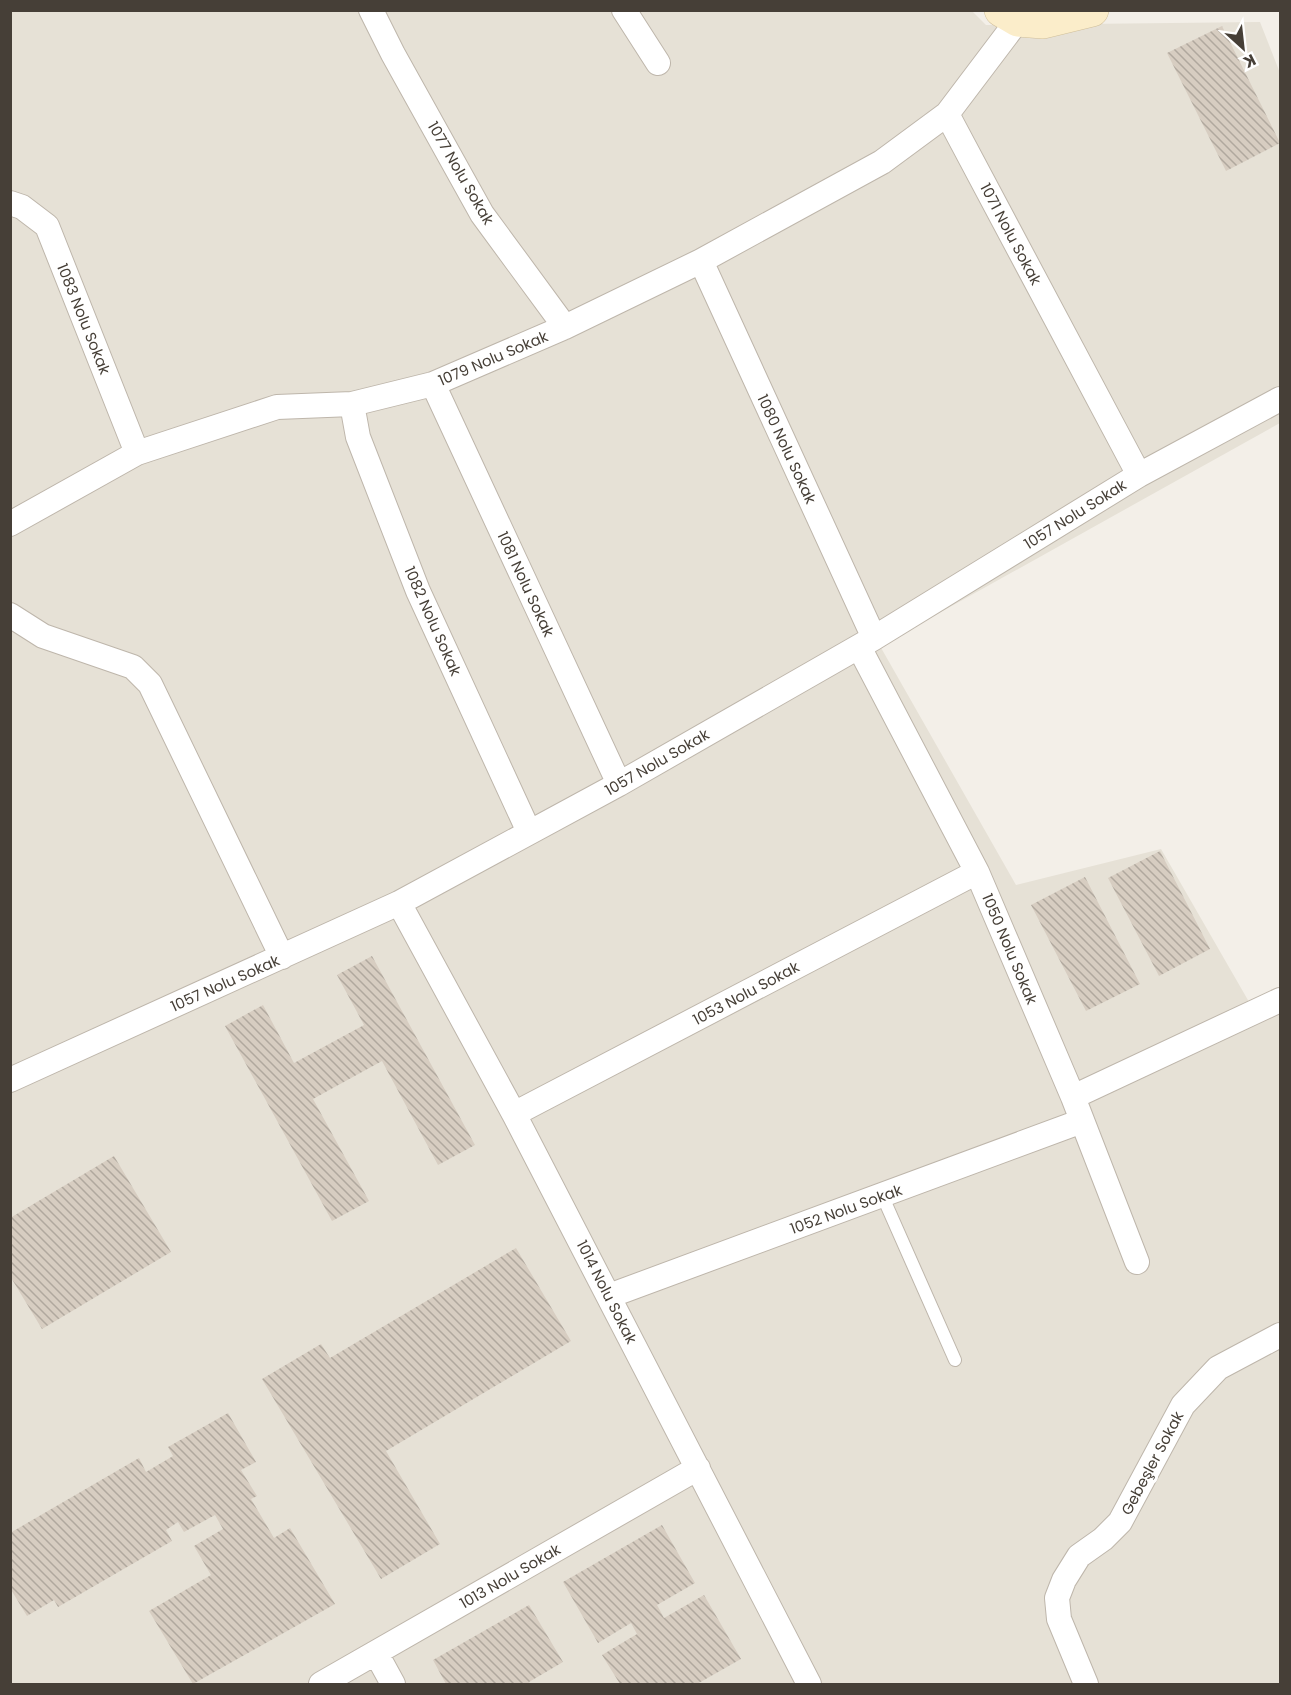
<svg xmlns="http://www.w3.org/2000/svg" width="1291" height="1695" font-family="Poppins,sans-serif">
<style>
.residential{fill:#e6e1d6}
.building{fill:url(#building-back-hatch)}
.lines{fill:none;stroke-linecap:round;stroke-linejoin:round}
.lane-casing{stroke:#beb6ab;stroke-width:14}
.street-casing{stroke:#beb6ab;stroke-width:26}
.secondary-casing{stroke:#d0bf9a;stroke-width:34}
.lane{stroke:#fff;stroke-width:12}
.street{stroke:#fff;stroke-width:24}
.secondary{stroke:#fbedca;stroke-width:33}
.labels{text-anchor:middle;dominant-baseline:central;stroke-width:6;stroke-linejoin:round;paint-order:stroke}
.street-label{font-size:15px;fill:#463f37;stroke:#fff}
</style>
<defs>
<pattern id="building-back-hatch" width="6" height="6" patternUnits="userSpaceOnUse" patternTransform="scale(1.5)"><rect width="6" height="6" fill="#d7cdc1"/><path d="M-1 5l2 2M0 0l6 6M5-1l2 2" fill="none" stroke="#b0a89e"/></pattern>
</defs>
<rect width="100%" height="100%" fill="#f3efe8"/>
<path class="residential" d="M971,10L986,25L1260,22L1280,73V423L880,646L1016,885L1161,849L1260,1021L1280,1011V1684H11V11Z"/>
<path class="building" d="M1222,26L1280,143L1226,171L1167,53Z
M1160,851L1210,949L1159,976L1108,878Z
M1085,877L1140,984L1086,1011L1031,905Z
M372,956L475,1145L438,1165L382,1061L313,1099L369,1201L332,1221L225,1026L263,1005L294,1063L364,1025L337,975Z
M114,1156L171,1252L42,1329L10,1276V1218Z
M516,1248L571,1341L386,1451L440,1544L381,1579L262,1379L321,1344L330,1358Z
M228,1413L256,1462L241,1470L257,1496L251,1499L274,1538L290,1528L335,1604L193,1684L149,1611L211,1575L194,1546L223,1529L215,1515L184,1532L178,1522L166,1530L172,1541L58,1607L54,1600L27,1616L10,1588V1533L139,1458L146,1472L173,1456L168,1447Z
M662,1525L695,1583L657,1605L664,1618L704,1595L741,1659L697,1684H620L602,1655L637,1634L631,1623L598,1643L563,1582Z
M529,1605L563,1662L529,1682L530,1684H446L433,1660Z"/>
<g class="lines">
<g class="lane-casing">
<path id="lane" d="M882,1195L955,1360"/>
</g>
<g class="street-casing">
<path id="street" d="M371,10L393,54L482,214L565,327
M624,10L658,63
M1018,20L947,114L1139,475
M10,203L22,207L47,226L137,453
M701,261L874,638
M433,384L619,784
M352,404L358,437L418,591L529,832
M10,524L137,453L277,407L352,404L433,384L565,327L701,261L882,162L947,114
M10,615L43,636L133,667L150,684L282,957
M859,647L977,872L1073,1097L1137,1262
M399,903L514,1114L809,1684
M10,1080L399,903L619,784L874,638L1139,475L1280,399
M1073,1097L1280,1000
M514,1114L977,872
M609,1296L1082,1121
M376,1653L393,1684
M321,1684L698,1468
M1086,1684L1059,1619L1057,1598L1064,1580L1079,1556L1103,1539L1120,1522L1183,1405L1218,1368L1280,1335"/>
</g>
<g class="secondary-casing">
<path id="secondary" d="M1001,10L1018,20L1043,22L1092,10"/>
</g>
<use href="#lane" class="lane"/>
<use href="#street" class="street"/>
<use href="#secondary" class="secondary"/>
</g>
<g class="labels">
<g class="street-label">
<text transform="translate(461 173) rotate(60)">1077 Nolu Sokak</text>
<text transform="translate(1011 234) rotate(62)">1071 Nolu Sokak</text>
<text transform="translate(84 319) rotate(68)">1083 Nolu Sokak</text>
<text transform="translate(493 358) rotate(-23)">1079 Nolu Sokak</text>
<text transform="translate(787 449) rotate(65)">1080 Nolu Sokak</text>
<text transform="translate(1075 514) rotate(-32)">1057 Nolu Sokak</text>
<text transform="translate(526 584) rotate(65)">1081 Nolu Sokak</text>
<text transform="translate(433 621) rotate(66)">1082 Nolu Sokak</text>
<text transform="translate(657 762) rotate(-30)">1057 Nolu Sokak</text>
<text transform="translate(1010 949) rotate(67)">1050 Nolu Sokak</text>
<text transform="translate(225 983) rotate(-24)">1057 Nolu Sokak</text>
<text transform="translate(746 993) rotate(-28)">1053 Nolu Sokak</text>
<text transform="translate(846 1209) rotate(-20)">1052 Nolu Sokak</text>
<text transform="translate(607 1292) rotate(63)">1014 Nolu Sokak</text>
<text transform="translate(1152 1463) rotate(-62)">Gebeşler Sokak</text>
<text transform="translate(510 1576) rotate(-30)">1013 Nolu Sokak</text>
</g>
</g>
<rect width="1291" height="1695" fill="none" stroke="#463f37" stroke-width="24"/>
<g transform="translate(1243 48) rotate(153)" stroke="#ffffff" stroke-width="4.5" paint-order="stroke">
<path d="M0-4.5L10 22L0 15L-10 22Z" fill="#463f37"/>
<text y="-9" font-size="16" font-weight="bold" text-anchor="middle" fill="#463f37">K</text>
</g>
</svg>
